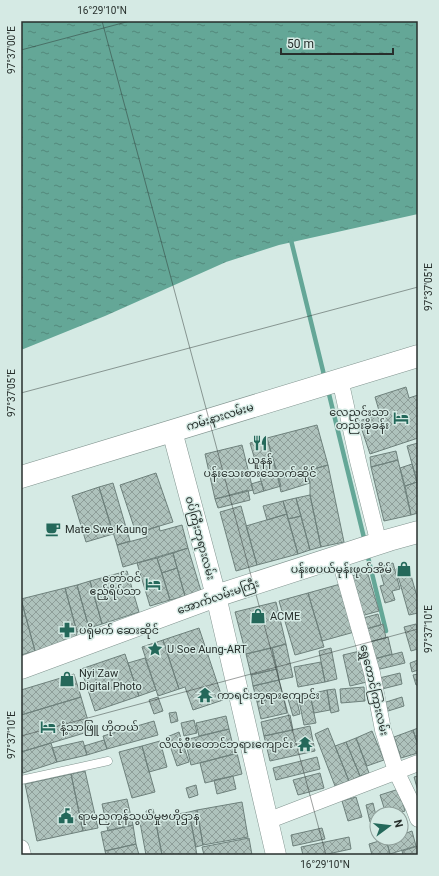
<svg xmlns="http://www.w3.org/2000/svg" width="439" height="876" font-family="Roboto,'Noto Sans Myanmar',sans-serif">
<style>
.water{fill:url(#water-ripples)}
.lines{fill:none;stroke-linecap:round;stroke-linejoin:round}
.stream{stroke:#64a797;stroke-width:4.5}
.building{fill:url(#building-cross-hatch);stroke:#6e817c}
.service-casing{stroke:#829590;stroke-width:9}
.minor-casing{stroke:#829590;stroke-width:17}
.tertiary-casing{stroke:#829590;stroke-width:21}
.secondary-casing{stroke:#829590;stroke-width:23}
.service{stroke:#fff;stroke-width:8}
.minor{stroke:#fff;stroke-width:16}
.tertiary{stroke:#fff;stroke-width:20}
.secondary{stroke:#fff;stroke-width:22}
.ticks{fill:none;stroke:#272f2c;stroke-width:1;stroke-opacity:0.45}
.labels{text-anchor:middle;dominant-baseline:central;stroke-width:3;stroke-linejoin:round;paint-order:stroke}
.poi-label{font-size:11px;fill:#272f2c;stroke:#d5eae4;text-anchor:start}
.street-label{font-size:11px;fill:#272f2c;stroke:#d5eae4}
.neatline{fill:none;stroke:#272f2c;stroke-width:1.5}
.ticks-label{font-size:10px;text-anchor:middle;fill:#272f2c}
</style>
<defs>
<pattern id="water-ripples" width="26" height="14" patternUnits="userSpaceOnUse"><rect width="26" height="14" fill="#64a797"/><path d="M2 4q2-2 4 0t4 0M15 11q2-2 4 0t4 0" fill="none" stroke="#52887b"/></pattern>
<pattern id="building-cross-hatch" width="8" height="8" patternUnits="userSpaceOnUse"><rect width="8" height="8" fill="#aec2bc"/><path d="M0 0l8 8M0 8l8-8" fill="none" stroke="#8e9e99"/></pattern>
</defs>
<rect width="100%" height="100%" fill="#d5eae4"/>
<path class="water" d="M21,21H418V214L279,245L226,262L105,316L21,350Z"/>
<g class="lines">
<path class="stream" d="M290,236L325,379
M328,390L365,542
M367,553L386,631"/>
</g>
<path class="building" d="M406,387L409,398L418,395V438L370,454L359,421L380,414L375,397Z
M317,425L328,465L278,479L267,438Z
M267,438L281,486L264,491L250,443Z
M418,443V485L407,446Z
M242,445L253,490L215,499L205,454Z
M396,451L398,460L371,467L370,457Z
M398,460L411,515L384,521L371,467Z
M412,464L417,482L405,486L400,468Z
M328,465L344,542L321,547L310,495V483L306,471Z
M306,471L310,483L281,492L278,479Z
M156,473L173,522L136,533L120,485Z
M261,481L264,491L254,494L251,484Z
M417,482L418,513L411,515L405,486Z
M113,483L130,541L117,545L99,487Z
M99,487L113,534L86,542L72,496Z
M248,490L250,500L218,508L215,499Z
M310,495L321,547L310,550L296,498Z
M296,498L301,516L288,519L283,501Z
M283,501L287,514L267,520L263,506Z
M241,506L257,565L236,571L220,512Z
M287,514L298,554L257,565L246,526Z
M301,516L310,550L298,554L288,519Z
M182,525L188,548L123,567L117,545L147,537L145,531L159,526L160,531Z
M188,548L201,591L185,596L173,553Z
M173,553L177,568L162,573L157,558Z
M157,558L170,600L150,606L137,563Z
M393,563L400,589L392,591L395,600L385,603L380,586L384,585L379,567Z
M408,565L418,600V613L409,615L396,569Z
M177,568L185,596L170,600L162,573Z
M127,571L139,612L102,624L90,581Z
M367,571L379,611L361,616L349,577Z
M90,581L102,624L89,628L77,585Z
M344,583L358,631L322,641L308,593Z
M77,585L89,628L77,632L65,588Z
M65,588L77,632L76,640L35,651L21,599Z
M308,593L324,647L295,655L279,601Z
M21,599L35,651L21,655Z
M276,602L286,644L246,654L235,612Z
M378,614L381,625L366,629L363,618Z
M383,624L386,638L369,642L366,629Z
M416,624L418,632V649L411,651L404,627Z
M199,628L223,700L193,710L185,687L179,689L163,640Z
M388,637L392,654L374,659L369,642Z
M163,640L179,689L158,696L142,647Z
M286,644L293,677L279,680L272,648Z
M272,648L277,669L251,675L246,654Z
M331,648L337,679L325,682L319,651Z
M360,651L367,682L350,686L343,655Z
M402,652L405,663L376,670L374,659Z
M125,654L139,696L95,711L81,669Z
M145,658L156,690L139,696L128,663Z
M418,660V670L412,672L410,663Z
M321,662L325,682L298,687L294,667Z
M277,669L279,680L253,686L251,675Z
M400,673L402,684L378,690L375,679Z
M74,674L81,697L21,715V690Z
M418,674V685H416L413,675Z
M279,680L283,696L257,702L253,686Z
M364,687L365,701L341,703L340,689Z
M335,689L339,711L331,713L327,690Z
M327,690L330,710L314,713L310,694Z
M310,694L316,723L304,725L298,696Z
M283,696L287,713L261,719L257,702Z
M81,697L91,731L21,752V715Z
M158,697L163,711L154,714L149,700Z
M296,697L300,714L293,716L288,699Z
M402,697L404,706L385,712L383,703Z
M176,712L178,721L171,723L169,713Z
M290,715L293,730L264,736L261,722Z
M226,716L229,729L199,736L196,723Z
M194,720L197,733L184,736L181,723Z
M154,721L158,735L107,749L103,736Z
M310,726L315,751L270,761L264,736Z
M328,728L349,781L335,786L315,734Z
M418,728V745L413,730Z
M229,729L235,754L191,765L185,740Z
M413,730L418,745V753L401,758L394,737Z
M372,731L384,760L367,766L356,738Z
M179,732L189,762L177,766L167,737Z
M356,738L369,773L360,776L346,742Z
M104,740L107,749L87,755L84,746Z
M83,741L87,755L57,762L52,748Z
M160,741L167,767L149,772L142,746Z
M346,742L360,776L349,781L335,746Z
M51,743L57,762L23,773L21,767V752Z
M142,746L155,792L132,798L119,752Z
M237,753L242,774L205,783L200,763Z
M317,757L320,769L276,780L273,768Z
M85,771L98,828L83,831L71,774Z
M320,773L324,788L298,795L293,780Z
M71,774L83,831L37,841L25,784Z
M233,776L236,789L217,794L214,780Z
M418,776V791L414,777Z
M196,785L198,795L189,798L186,788Z
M399,789L405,811L395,814H386L380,795Z
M356,797L362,817L348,821L342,801Z
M127,799L133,825L108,831L102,804Z
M242,802L248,837L203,845L197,810Z
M373,803L377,820L370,822L366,805Z
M153,809L155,818L162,855H146L139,817L147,816L146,811Z
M197,810L203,845L196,847L189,812Z
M189,812L197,855H162L155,818Z
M133,825L136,844L105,851L101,832Z
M322,828L325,839L293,846L291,835Z
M412,831L416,846L390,854L386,839L401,838V835Z
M349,837L351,849L323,855H303L301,847Z
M249,838L252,855H204L202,847Z
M386,839L390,854L372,855L369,844Z
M136,844L139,855H106L105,851Z
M418,846V855H403L402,851Z"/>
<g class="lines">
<g class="service-casing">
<path id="service" d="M21,780L108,761"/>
</g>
<g class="minor-casing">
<path id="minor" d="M340,379L358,461L379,544
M339,557L372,673L383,730L396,771L413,806L418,819
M267,821L418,763
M21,848L23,855"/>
</g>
<g class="tertiary-casing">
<path id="tertiary" d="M172,431L216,596L276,855"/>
</g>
<g class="secondary-casing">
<path id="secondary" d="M21,477L418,356
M21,668L216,596L389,540L418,532"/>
</g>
<use href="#service" class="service"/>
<use href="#minor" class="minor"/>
<use href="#tertiary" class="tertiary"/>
<use href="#secondary" class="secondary"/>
</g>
<path class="ticks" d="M102,21L326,855M21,50L130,21M21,393L418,287M21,736L418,629"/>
<defs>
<g id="hotel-bare" transform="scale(1.2)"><path d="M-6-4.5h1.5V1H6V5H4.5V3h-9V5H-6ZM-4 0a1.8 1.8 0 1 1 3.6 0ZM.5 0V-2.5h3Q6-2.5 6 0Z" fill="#24685a" stroke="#d5eae4" stroke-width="2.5" paint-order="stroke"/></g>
<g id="restaurant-bare" transform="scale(1.2)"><path d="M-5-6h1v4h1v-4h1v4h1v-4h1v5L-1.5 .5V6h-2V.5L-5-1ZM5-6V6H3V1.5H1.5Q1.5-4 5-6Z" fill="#24685a" stroke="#d5eae4" stroke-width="2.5" paint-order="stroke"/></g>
<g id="cafe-bare" transform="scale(1.2)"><path d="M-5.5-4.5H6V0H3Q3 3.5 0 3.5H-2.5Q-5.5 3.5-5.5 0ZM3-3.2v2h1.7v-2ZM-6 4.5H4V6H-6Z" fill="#24685a" stroke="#d5eae4" stroke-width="2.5" paint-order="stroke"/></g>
<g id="shop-bare" transform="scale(1.2)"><path d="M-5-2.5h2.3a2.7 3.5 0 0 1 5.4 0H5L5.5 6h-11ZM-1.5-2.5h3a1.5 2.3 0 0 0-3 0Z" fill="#24685a" stroke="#d5eae4" stroke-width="2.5" paint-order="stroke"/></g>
<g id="pharmacy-bare" transform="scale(1.2)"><path d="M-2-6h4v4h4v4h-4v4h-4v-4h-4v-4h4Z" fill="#24685a" stroke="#d5eae4" stroke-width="2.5" paint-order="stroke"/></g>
<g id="sight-bare" transform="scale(1.2)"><path d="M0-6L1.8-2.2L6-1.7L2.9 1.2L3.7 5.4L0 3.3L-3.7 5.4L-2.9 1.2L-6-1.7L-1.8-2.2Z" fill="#24685a" stroke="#d5eae4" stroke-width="2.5" paint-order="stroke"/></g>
<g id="temple-bare" transform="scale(1.2)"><path d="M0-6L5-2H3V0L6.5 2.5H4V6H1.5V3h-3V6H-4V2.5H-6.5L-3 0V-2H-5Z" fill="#24685a" stroke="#d5eae4" stroke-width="2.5" paint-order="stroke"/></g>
<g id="civic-bare" transform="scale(1.2)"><path d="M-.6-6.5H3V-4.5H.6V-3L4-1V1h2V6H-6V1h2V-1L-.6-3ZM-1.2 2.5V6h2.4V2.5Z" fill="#24685a" stroke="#d5eae4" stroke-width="2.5" paint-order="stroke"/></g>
</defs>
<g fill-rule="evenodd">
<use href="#hotel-bare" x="401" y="418"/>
<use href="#restaurant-bare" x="260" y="443"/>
<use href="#cafe-bare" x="53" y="529"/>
<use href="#shop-bare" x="404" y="569"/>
<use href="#hotel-bare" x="153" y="584"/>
<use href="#shop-bare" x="258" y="616"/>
<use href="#pharmacy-bare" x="67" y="630"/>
<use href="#sight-bare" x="155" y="649"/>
<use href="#shop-bare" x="67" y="679"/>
<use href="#temple-bare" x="205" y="695"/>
<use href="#hotel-bare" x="48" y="727"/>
<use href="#temple-bare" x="305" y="744"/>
<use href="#civic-bare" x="66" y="816"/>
</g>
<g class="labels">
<g class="poi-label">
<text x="389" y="412" text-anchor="end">လေညင်းသာ<tspan x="389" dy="13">တည်းခိုခန်း</tspan></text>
<text x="260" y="460" text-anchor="middle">ယူနန်<tspan x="260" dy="13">ပန်းသေးစားသောက်ဆိုင်</tspan></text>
<text x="65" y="529">Mate Swe Kaung</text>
<text x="392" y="569" text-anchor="end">ပန်းစပယ်မုန်းဖုတ်အိမ်</text>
<text x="141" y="578" text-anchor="end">တော်ဝင်<tspan x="141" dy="13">ဧည့်ရိပ်သာ</tspan></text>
<text x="270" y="616">ACME</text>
<text x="79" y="630">ပရိုမက် ဆေးဆိုင်</text>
<text x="167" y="649">U Soe Aung-ART</text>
<text x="79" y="673">Nyi Zaw<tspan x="79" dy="13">Digital Photo</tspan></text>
<text x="217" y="695">ကာရင်းဘုရားကျောင်း</text>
<text x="60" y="727">နံ့သာဖြူ ဟိုတယ်</text>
<text x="293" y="744" text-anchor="end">လိလုံစီးတောင်ဘုရားကျောင်း</text>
<text x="78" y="816">ရာမညကုန်သွယ်မှုဗဟိုဌာန</text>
</g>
<g class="street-label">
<text transform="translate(220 417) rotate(-17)">ကမ်းနားလမ်းမ</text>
<text transform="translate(200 538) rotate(75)">ဝပ်ကြီးဘုရားလမ်း</text>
<text transform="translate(218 597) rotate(-19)">အောက်လမ်းမကြီး</text>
<text transform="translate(374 690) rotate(77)">ရွှေတောင်ကြားလမ်း</text>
</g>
</g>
<rect width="439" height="876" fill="none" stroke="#d5eae4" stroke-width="44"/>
<g transform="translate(389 826) rotate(75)"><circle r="19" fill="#d5eae4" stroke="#8f9f9a"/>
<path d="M0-3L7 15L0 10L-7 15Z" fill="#24685a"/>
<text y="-6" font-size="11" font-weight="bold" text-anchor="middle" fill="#272f2c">N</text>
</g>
<path d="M281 48v6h112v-6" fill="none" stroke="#272f2c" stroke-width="2"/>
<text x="287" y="48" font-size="12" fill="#272f2c" stroke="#d5eae4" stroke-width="3" paint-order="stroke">50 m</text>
<rect x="22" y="22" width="395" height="832" class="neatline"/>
<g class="ticks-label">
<text x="102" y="14">16°29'10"N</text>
<text transform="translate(11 50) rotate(-90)" y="4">97°37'00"E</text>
<text transform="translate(428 287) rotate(-90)" y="4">97°37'05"E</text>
<text transform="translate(11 393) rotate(-90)" y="4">97°37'05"E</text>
<text transform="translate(428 629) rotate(-90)" y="4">97°37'10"E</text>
<text transform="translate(11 735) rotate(-90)" y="4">97°37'10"E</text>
<text x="325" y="868">16°29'10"N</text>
</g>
</svg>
